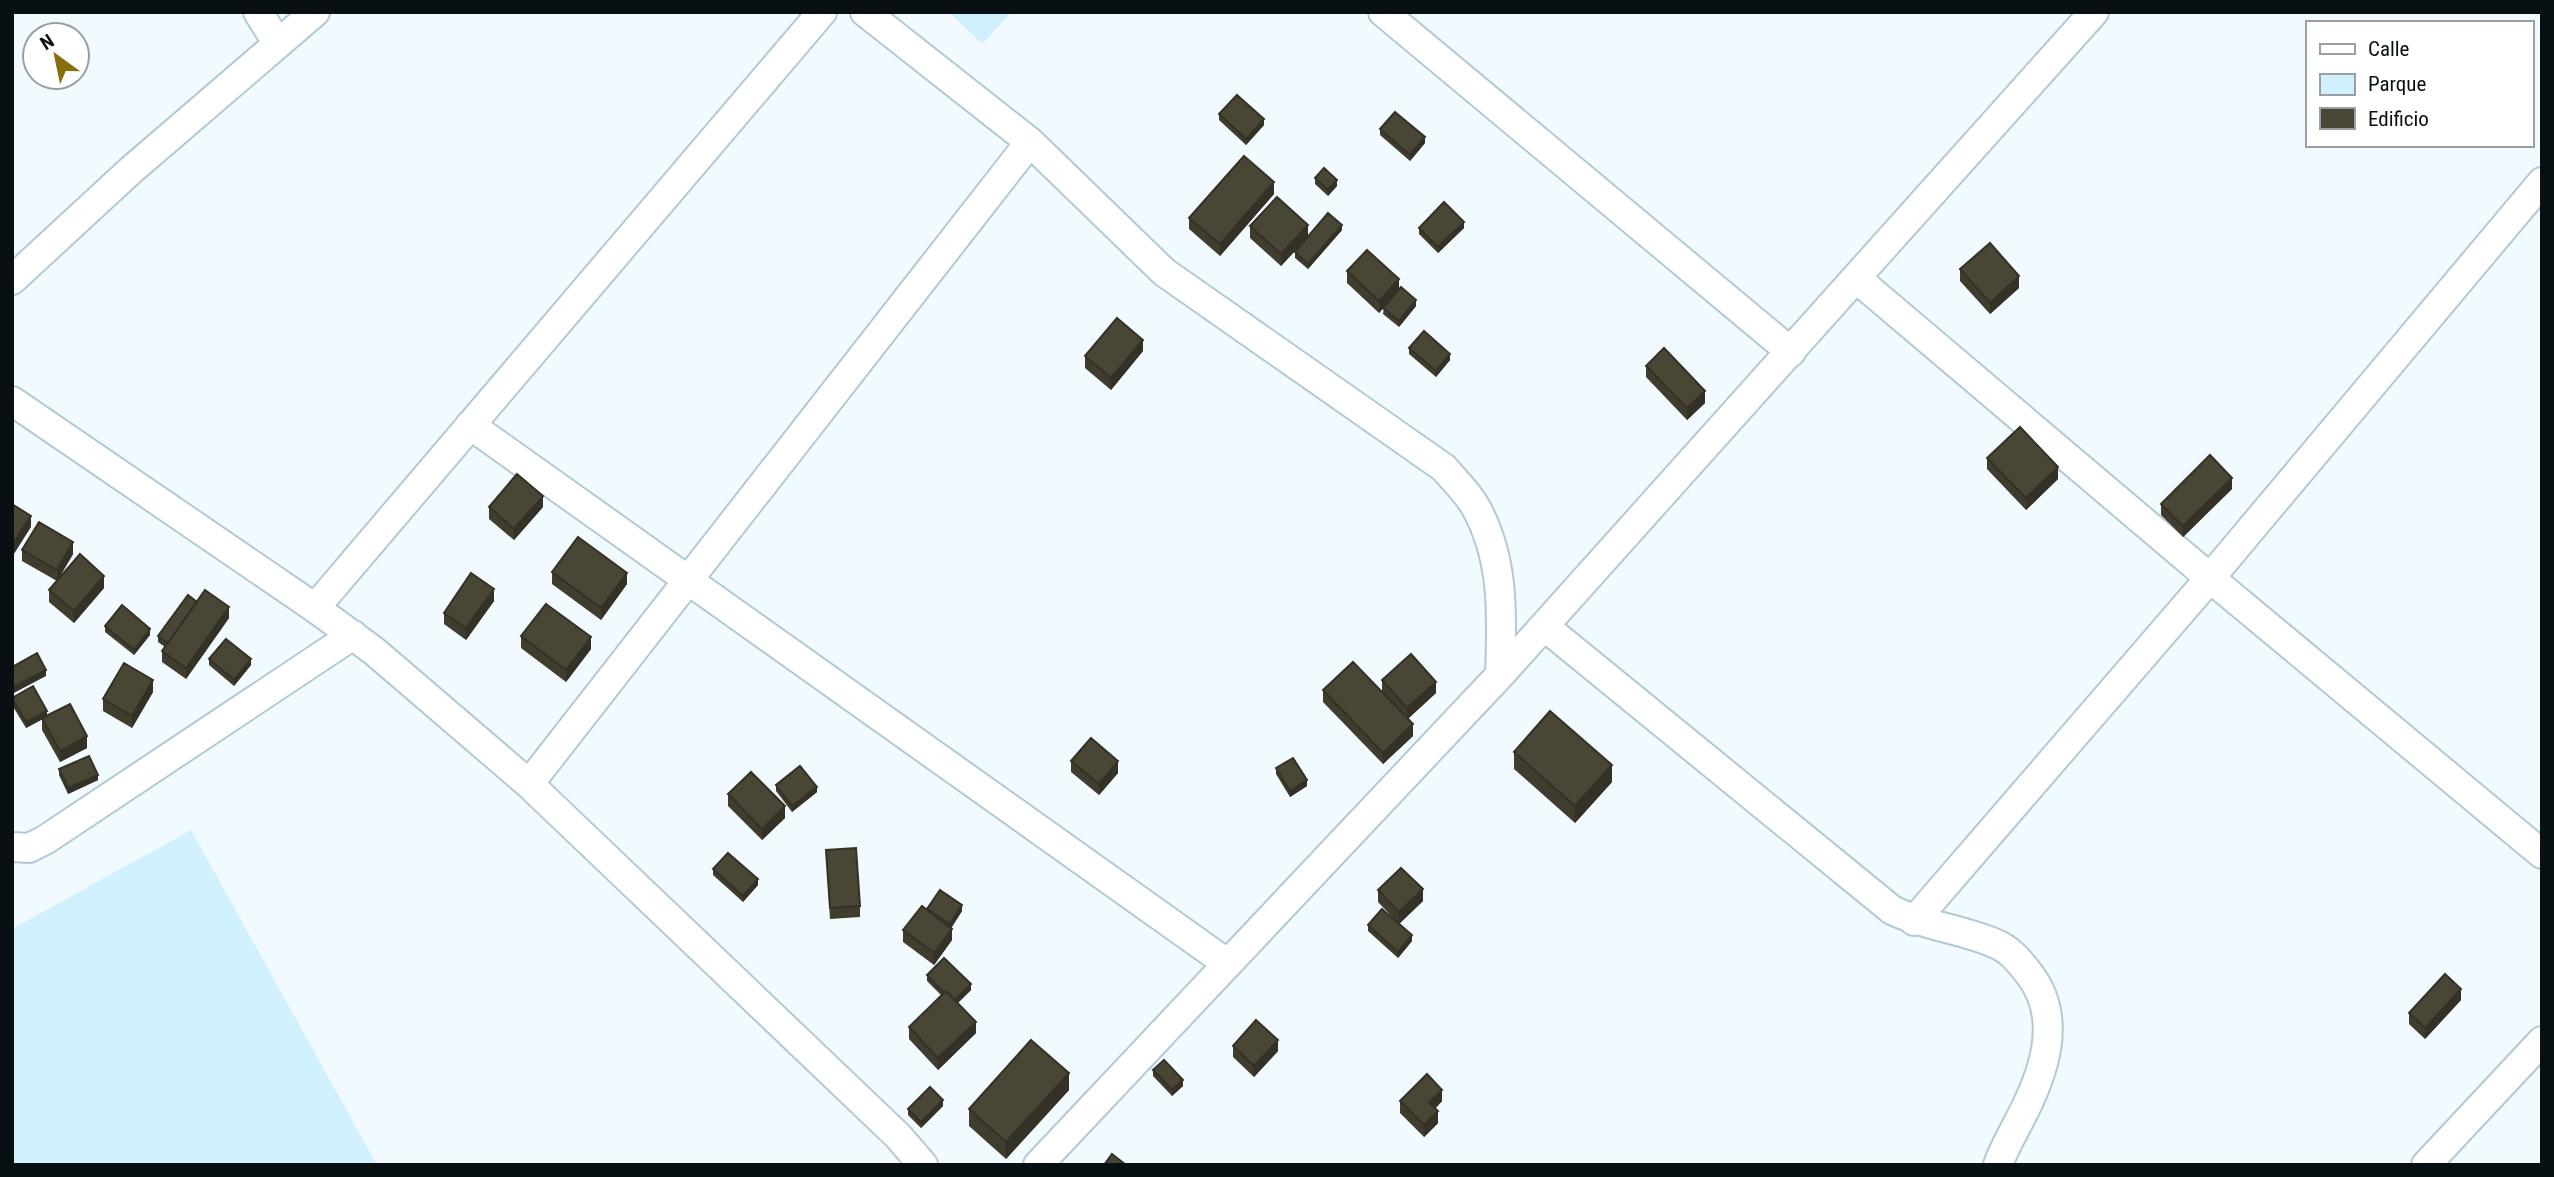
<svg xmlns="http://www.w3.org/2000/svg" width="2554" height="1177" font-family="'Roboto Condensed',sans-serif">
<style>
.green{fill:#d0f0fe}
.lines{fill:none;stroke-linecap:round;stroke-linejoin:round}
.minor-casing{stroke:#b4c9d2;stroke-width:32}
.minor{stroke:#fff;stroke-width:28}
.wall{fill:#403c2e}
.shaded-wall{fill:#343126}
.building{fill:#4a4636;stroke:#343126;stroke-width:2}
</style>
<rect width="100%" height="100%" fill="#f1fafe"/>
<path class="green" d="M949,12H1012L982,44Z
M191,830L377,1165H12V929Z"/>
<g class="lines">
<g class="minor-casing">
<path id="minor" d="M258,12L278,44
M865,12L1030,142L1164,272L1444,468C1454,480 1467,492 1475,506C1505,559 1502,616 1500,675
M1383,12L1791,352
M1857,279L2210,578L2542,854
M12,280L130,171L315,12
M12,401L315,608L374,651L529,784L898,1136L923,1165
M470,425L1228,964
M315,608L822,12
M1544,626L1892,910C1925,926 1961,929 1994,943C2010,949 2020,962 2030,975C2064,1020 2043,1076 2019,1121C2012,1135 2003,1150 1998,1165
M529,784L1030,142
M12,847L29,848L45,840L353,635
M1914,921L2210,578L2542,182
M1038,1165L1500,675L2094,12
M2426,1165L2542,1041"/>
</g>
<use href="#minor" class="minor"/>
</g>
<path class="wall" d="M1219,114L1264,125L1246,145L1219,120Z
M1380,129L1425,143L1410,161L1380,135Z
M1315,178L1337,186L1328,196L1315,184Z
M1274,194L1220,256L1189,229V218Z
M1250,226L1308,236L1342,230L1308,269L1295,258V252L1304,241L1281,266L1250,238Z
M1419,228H1464L1438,253L1419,234Z
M1960,269L2019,288L1990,314L1960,281Z
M1347,271L1399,289L1416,306L1399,327L1383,314L1384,307L1379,313L1347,283Z
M1409,348L1450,360L1436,377L1409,354Z
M1143,351L1111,390L1085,368V356Z
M1646,366L1705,403L1687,420L1646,377Z
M1987,458L2058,479L2026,510L1987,469Z
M2232,489L2183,537L2161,515V504Z
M489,507H543L514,540L489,519Z
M22,550L73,554L58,580L104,588L74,623L49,602V590L57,581L22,561Z
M552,572L627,584L601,620L552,584Z
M494,601L466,640L444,624V613Z
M197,602L229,618L186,679L162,662V651L165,647L158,642V636Z
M105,626L150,635L134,655L105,632Z
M521,636L591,649L566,682L521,648Z
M209,659L251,665L234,686L209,665Z
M1382,680L1436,693L1408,719L1413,736L1383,764L1323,702V690L1382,692Z
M153,692L132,728L103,711V699Z
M12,698L47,716L87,748L60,762L42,730V719L26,728L12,705Z
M1514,752L1612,782L1575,823L1514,769Z
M1071,761L1118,773L1099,795L1071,772Z
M1276,768L1307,786L1290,797L1276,774Z
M59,769L98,780L68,794L59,775Z
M776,785L817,792L792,812L776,791Z
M728,794L785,818L762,840L728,806Z
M826,850L860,906V917L830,919Z
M713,869L758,885L743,902L713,875Z
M1378,890L1423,901L1399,924L1378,902Z
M927,909L962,911L951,928L952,940L934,965L903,942V930L927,910Z
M1368,925L1412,941L1398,958L1368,931Z
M927,975L971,990L958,1003L976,1033L938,1070L909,1039V1027L941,995L927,981Z
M2461,1000L2425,1039L2409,1024V1013Z
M1233,1046L1278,1051L1254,1077L1233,1057Z
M1153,1070L1183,1086L1172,1096L1153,1076Z
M1069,1090L1006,1159L969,1126V1109Z
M1400,1101H1442L1435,1109L1438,1123L1424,1137L1400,1113Z
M943,1106L921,1128L908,1115V1109Z"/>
<path class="shaded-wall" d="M1264,119V125L1246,145V139Z
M1425,137V143L1410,161V155Z
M1337,180V186L1328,196V190Z
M1274,182V194L1220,256V244Z
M1464,222V228L1438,253V247Z
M1308,225V237L1281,266V254Z
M1342,225V230L1308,269V264Z
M2019,276V288L1990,314V303Z
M1399,279V291L1379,313V301Z
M1416,300V306L1399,327V321Z
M1143,340V351L1111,390V378Z
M1450,354V360L1436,377V371Z
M1705,391V403L1687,420V408Z
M2058,467V479L2026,510V498Z
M2232,478V489L2183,537V526Z
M543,496V507L514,540V529Z
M31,516V527L12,557V545Z
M73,542V554L57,581V570Z
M627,573V584L601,620V608Z
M104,576V588L74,623V611Z
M494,589V601L466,640V628Z
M229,607V618L186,679V668Z
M150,629V635L134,655V650Z
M591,637V649L566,682V670Z
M251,659V665L234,686V680Z
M46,670V676L12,694V688Z
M153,680V692L132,728V716Z
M1436,682V693L1407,719V708Z
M47,711V717L26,728V722Z
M1413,724V736L1383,764V753Z
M87,736V748L60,762V751Z
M1118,761V773L1099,795V784Z
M1612,765V782L1575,823V806Z
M98,775V780L68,794V788Z
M1307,780V786L1290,797V791Z
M817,787V792L792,812V806Z
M785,806V818L762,840V829Z
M758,879V885L743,902V896Z
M1423,889V901L1399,924V912Z
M962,905V911L950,930V924Z
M952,929V940L934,965V953Z
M1412,935V941L1398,958V952Z
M971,984V990L953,1007V1001Z
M2461,989V1000L2425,1039V1028Z
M976,1022V1033L938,1070V1058Z
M1278,1040V1051L1254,1077V1066Z
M1069,1073V1090L1006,1159V1142Z
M1183,1080V1086L1172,1096V1090Z
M1442,1090V1101L1429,1115V1103Z
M943,1100V1106L921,1128V1122Z
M1438,1111V1123L1424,1137V1125Z"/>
<path class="building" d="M1237,95L1264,119L1246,139L1219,114Z
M1395,112L1425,137L1410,155L1380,129Z
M1244,156L1274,182L1220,244L1189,218Z
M1324,168L1337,180L1328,190L1315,178Z
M1277,197L1308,225L1281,254L1250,226Z
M1444,202L1464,222L1438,247L1419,228Z
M1328,213L1342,225L1308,264L1295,252Z
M1990,243L2019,276L1990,303L1960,269Z
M1367,250L1399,279L1379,301L1347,271Z
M1401,287L1416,300L1399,321L1383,308Z
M1117,318L1143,340L1111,378L1085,356Z
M1424,331L1450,354L1436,371L1409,348Z
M1664,348L1705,391L1687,408L1646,366Z
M2020,427L2058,467L2026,498L1987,458Z
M2210,455L2232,478L2183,526L2161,504Z
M517,474L543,496L514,529L489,507Z
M12,504L31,516L12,545Z
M39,522L73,542L57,570L22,550Z
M578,537L627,573L601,608L552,572Z
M80,554L104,576L74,611L49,590Z
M471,573L494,589L466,628L444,613Z
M205,590L229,607L186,668L162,651Z
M188,595L197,602L168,643L158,636Z
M546,604L591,637L566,670L521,636Z
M122,605L150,629L134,650L105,626Z
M226,639L251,659L234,680L209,659Z
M37,653L46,670L12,688V667Z
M1411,654L1436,682L1407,708L1382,680Z
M1353,662L1413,724L1383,753L1323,690Z
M124,663L153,680L132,716L103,699Z
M33,686L47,711L26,722L12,698Z
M70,704L87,736L60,751L42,718Z
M1550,711L1612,765L1575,806L1514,752Z
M1091,738L1118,761L1099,784L1071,761Z
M89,756L98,775L68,788L59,769Z
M1293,758L1307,780L1290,791L1276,768Z
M800,766L817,787L792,806L776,785Z
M751,772L785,806L762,829L728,794Z
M856,848L860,906L830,908L826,850Z
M728,853L758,879L743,896L713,869Z
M1401,868L1423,889L1399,912L1378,890Z
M940,890L962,905L950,924L927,909Z
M922,906L952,929L934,953L903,930Z
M1382,909L1412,935L1398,952L1368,925Z
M944,958L971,984L955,1000L946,991L944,993L927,975Z
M2445,974L2461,989L2425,1028L2409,1013Z
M946,991L976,1022L938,1058L909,1027Z
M1256,1020L1278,1040L1254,1066L1233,1046Z
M1031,1040L1069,1073L1006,1142L969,1109Z
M1164,1060L1183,1080L1172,1090L1153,1070Z
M1427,1074L1442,1090L1429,1103L1438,1111L1424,1125L1400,1101Z
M930,1087L943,1100L921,1122L908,1109Z
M1112,1154L1126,1165H1104Z"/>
<rect width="2554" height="1177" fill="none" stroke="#081013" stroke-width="28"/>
<rect x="2306" y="21" width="228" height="126" fill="#ffffff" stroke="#9c9fa1" stroke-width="2"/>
<rect x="2320" y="44" width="35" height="10" fill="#ffffff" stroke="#9c9fa1" stroke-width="2"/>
<text x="2368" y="56" font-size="21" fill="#081013">Calle</text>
<rect x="2320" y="74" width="35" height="21" fill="#d0f0fe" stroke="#9c9fa1" stroke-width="2"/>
<text x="2368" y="91" font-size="21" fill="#081013">Parque</text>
<rect x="2320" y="108" width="35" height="21" fill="#4a4636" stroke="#9c9fa1" stroke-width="2"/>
<text x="2368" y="126" font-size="21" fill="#081013">Edificio</text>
<g transform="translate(56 56) rotate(327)"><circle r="33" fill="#ffffff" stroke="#9c9fa1" stroke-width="2"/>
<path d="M0-5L12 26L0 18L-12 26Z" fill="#856f0e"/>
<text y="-10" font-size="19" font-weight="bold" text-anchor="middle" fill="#081013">N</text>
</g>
</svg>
